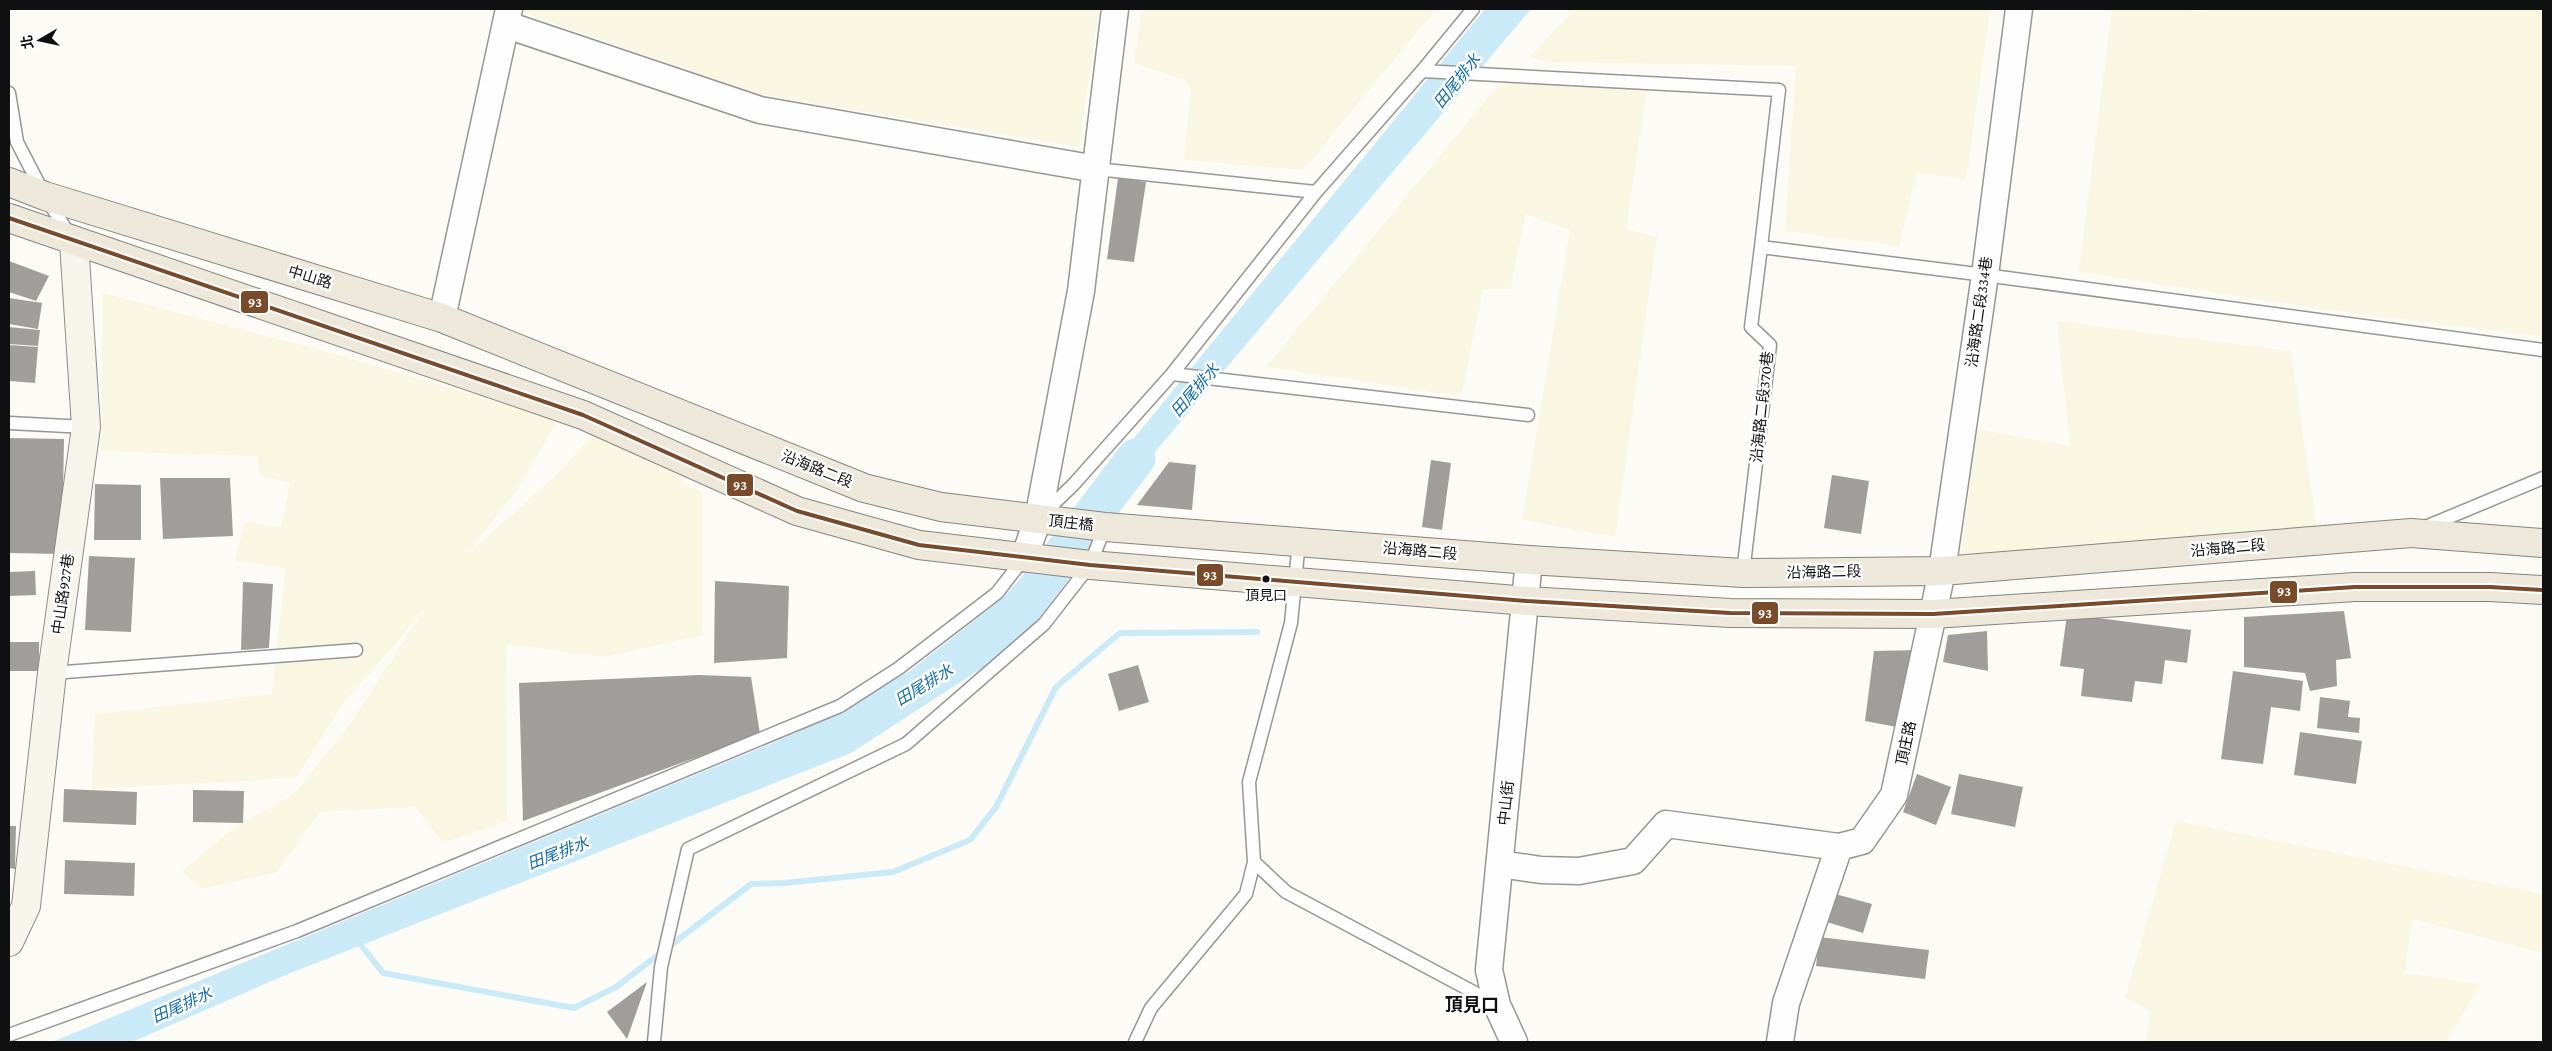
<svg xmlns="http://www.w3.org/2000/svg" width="2552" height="1051" font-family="'Crimson Pro','Noto Sans TC',serif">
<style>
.farmland{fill:#f9f7e2}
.water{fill:#caeaf8}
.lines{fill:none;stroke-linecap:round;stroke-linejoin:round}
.stream{stroke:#caeaf8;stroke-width:6}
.river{stroke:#caeaf8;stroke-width:39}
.building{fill:#a09e9b}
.lane-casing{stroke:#969694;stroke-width:15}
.street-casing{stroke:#969694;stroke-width:29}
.secondary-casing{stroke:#8d8c8a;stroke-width:30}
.primary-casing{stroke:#848381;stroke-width:30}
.lane{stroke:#fffefe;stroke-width:12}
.street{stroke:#fffefe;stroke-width:26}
.secondary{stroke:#f6f4eb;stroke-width:28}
.primary{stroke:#eee8da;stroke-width:28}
.bus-1-casing{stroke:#fff;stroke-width:8}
.bus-1{stroke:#7a4b2a;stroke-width:4}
.bus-dot{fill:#101010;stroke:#fff;stroke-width:2}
.labels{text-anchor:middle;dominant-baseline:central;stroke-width:5;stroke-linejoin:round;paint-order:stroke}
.bus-label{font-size:14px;fill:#101010;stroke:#fff}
.street-label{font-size:15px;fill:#101010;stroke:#fff}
.water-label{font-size:16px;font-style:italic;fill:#126ca9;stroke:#fff}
.quarter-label{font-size:18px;font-weight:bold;fill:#101010;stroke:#fff}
.line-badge{stroke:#fff;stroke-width:2}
.badge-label{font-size:14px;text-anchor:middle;font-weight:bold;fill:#fff}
</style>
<rect width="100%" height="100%" fill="#fcfbf6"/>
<path class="farmland" d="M520,9H1099L1079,147L758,94L519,11Z
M1142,9H1436L1303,170L1184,160L1191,92L1185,80L1134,63Z
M1575,9H1990L1966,180L1917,172L1899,246L1785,231L1796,66L1547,62L1530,57Z
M2112,9H2181L2205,12L2206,9H2543V337L2328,310L2079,272Z
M1500,83L1647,88L1626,229L1657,237L1615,537L1522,520L1570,230L1526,214L1510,289H1483L1461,396L1266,367Z
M103,293L342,356L558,420L518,488L465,557L556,475L593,435L687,468L681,484L702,491V635L605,657L506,644L507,821L443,843L415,807L320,812L277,872L201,889L182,871L229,832L296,792L348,727L430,601L386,655L346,699L296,778L92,789L95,714L272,694L286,568L235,561L245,522L281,527L290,483L260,475L257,456L101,451Z
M2057,321L2291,351L2319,543L1960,565L1977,429L2070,446Z
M2176,821L2543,894V953L2412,919L2405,973L2481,984L2446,1042H2146L2151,1011L2125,998Z"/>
<path class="water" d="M1485,9H1531L1159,447L1119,502L1085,498Z
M1016,584L1055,588L1028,628L993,661L851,753L288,974L132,1042H52L794,734L910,671L998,602Z"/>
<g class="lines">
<path class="stream" d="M357,940L383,973L574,1008L616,987L751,884L785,883L893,872L970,840L996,807L1056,687L1120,633L1257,632"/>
<path class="river" d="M1007,628L1136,458"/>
</g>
<path class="building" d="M1118,178L1146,182L1134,262L1107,259Z
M9,261L49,276L36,301L9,292Z
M9,298L42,303L38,329L9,324Z
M9,327L40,330L38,346L9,344Z
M9,345L38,347L35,383L9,381Z
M9,438L64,439L62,554L9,553Z
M1431,460L1451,463L1442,530L1422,527Z
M1169,462L1196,465L1192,510L1137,505Z
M1832,475L1869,481L1861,534L1824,528Z
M160,478H230L233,536L163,539Z
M95,484L141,485V540H94Z
M89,556L135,558L131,632L85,630Z
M35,571L36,595L9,596V572Z
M715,581L789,586L787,658L714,663Z
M243,582L273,584L269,648L241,650Z
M2344,611L2351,658L2336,660L2337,686L2310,691L2305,673L2244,667V617Z
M2067,614L2191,630L2187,663L2165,660L2162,684L2135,681L2132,702L2081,696L2084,669L2060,666Z
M1987,631L1988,671L1943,662L1948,635Z
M9,642H39V671H9Z
M1920,650L1902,728L1865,721L1874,651Z
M1138,665L1149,702L1119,711L1108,674Z
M2233,671L2303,681L2300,711L2271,707L2263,764L2221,759Z
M699,675L751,677L760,734L523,821L519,683Z
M2320,697L2350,701L2348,717L2360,718L2359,733L2317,728Z
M2300,732L2362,741L2356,784L2294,775Z
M1917,774L1951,787L1936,825L1903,812Z
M1959,774L2023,787L2015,827L1951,814Z
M64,789L137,792L136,825L63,822Z
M193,790L244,791L243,823L193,822Z
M9,826H16L15,869L9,868Z
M65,860L135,863L134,896L64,894Z
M1828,892L1872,904L1863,933L1820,920Z
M1819,937L1929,950L1925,979L1816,966Z
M647,982L627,1039L607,1012Z"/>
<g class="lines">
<g class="lane-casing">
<path id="lane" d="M1422,71L1779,90L1761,247L1985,275L2543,350
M9,93L17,142L45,196L70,236
M1096,169L1316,192
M1172,374L1528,415
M9,423L86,427
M1042,515L1073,485L1172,374L1316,192L1422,71L1473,9
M2423,528L2543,478
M1743,573L1770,345L1751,327L1761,247
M52,673L356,650
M1254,862L1286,892L1496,1004
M9,1035L297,931L840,706L899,668L997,593L1024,558
M654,1042L661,967L688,849L906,744L1044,624L1090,565L1105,527
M1135,1042L1151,1008L1246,894L1254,862L1249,782L1291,623L1299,541"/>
</g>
<g class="street-casing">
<path id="street" d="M507,25L760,110L1096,169
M442,318L509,9
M1024,558L1038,519L1081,291L1115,9
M1500,864L1541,870L1579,871L1633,861L1666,824L1839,847L1862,841L1894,795L1933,614L1942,571L1985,275L2019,9
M1514,1042L1497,1005L1489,970L1529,560
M1780,1042L1786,1003L1839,847"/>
</g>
<g class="secondary-casing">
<path id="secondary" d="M9,942L26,906L52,673L86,427L74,242"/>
</g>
<g class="primary-casing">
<path id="primary" d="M9,182L45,196L442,318L864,488L941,507L1105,527L1529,560L1743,573L1942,571L2411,533L2543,543
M9,218L583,415L797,511L919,545L1090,565L1527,601L1730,613L1933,614L2355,587H2490L2543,590"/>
</g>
<use href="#lane" class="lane"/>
<use href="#street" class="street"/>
<use href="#secondary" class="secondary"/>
<use href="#primary" class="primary"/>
<g class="bus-1-casing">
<path id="bus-1" d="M9,218L583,415L797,511L919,545L1090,565L1527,601L1730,613L1933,614L2355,587H2490L2543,590"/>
</g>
<use href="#bus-1" class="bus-1"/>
</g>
<circle class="bus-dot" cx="1266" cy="579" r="4.5"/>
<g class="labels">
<g class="bus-label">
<text x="1266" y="595">頂見口</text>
</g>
<g class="street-label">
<text transform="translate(310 277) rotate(17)">中山路</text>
<text transform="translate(1979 312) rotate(-82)">沿海路二段334巷</text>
<text transform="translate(1762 407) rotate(-84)">沿海路二段370巷</text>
<text transform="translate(817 469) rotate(22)">沿海路二段</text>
<text transform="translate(1071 523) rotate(6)">頂庄橋</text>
<text transform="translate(2228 548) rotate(-5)">沿海路二段</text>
<text transform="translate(1420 551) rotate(5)">沿海路二段</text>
<text transform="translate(1824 572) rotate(-1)">沿海路二段</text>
<text transform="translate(63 594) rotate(-82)">中山路927巷</text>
<text transform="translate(1906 743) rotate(-78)">頂庄路</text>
<text transform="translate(1506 803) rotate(-84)">中山街</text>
</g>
<g class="water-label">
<text transform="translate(1457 81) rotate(-51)">田尾排水</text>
<text transform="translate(1195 390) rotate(-49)">田尾排水</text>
<text transform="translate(924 685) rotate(-31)">田尾排水</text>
<text transform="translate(558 853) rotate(-21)">田尾排水</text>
<text transform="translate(182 1005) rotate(-24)">田尾排水</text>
</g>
<g class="quarter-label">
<text x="1472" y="1005">頂見口</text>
</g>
</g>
<g class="line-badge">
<rect x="240" y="290" width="29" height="24" rx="5" fill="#7a4b2a"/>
<rect x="726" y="473" width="28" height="24" rx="5" fill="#7a4b2a"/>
<rect x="1196" y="563" width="28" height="24" rx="5" fill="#7a4b2a"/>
<rect x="2269" y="580" width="29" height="24" rx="5" fill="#7a4b2a"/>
<rect x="1751" y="601" width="28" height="24" rx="5" fill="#7a4b2a"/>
</g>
<g class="badge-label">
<text x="255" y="307">93</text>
<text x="740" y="490">93</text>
<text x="1210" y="580">93</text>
<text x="2284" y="596">93</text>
<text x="1765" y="618">93</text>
</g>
<rect width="2552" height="1051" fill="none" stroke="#101010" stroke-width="20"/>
<g transform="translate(40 40) rotate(261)" stroke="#ffffff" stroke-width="4" paint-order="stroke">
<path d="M0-4L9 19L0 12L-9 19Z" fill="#101010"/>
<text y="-8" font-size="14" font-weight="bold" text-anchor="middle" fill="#101010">北</text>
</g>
</svg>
